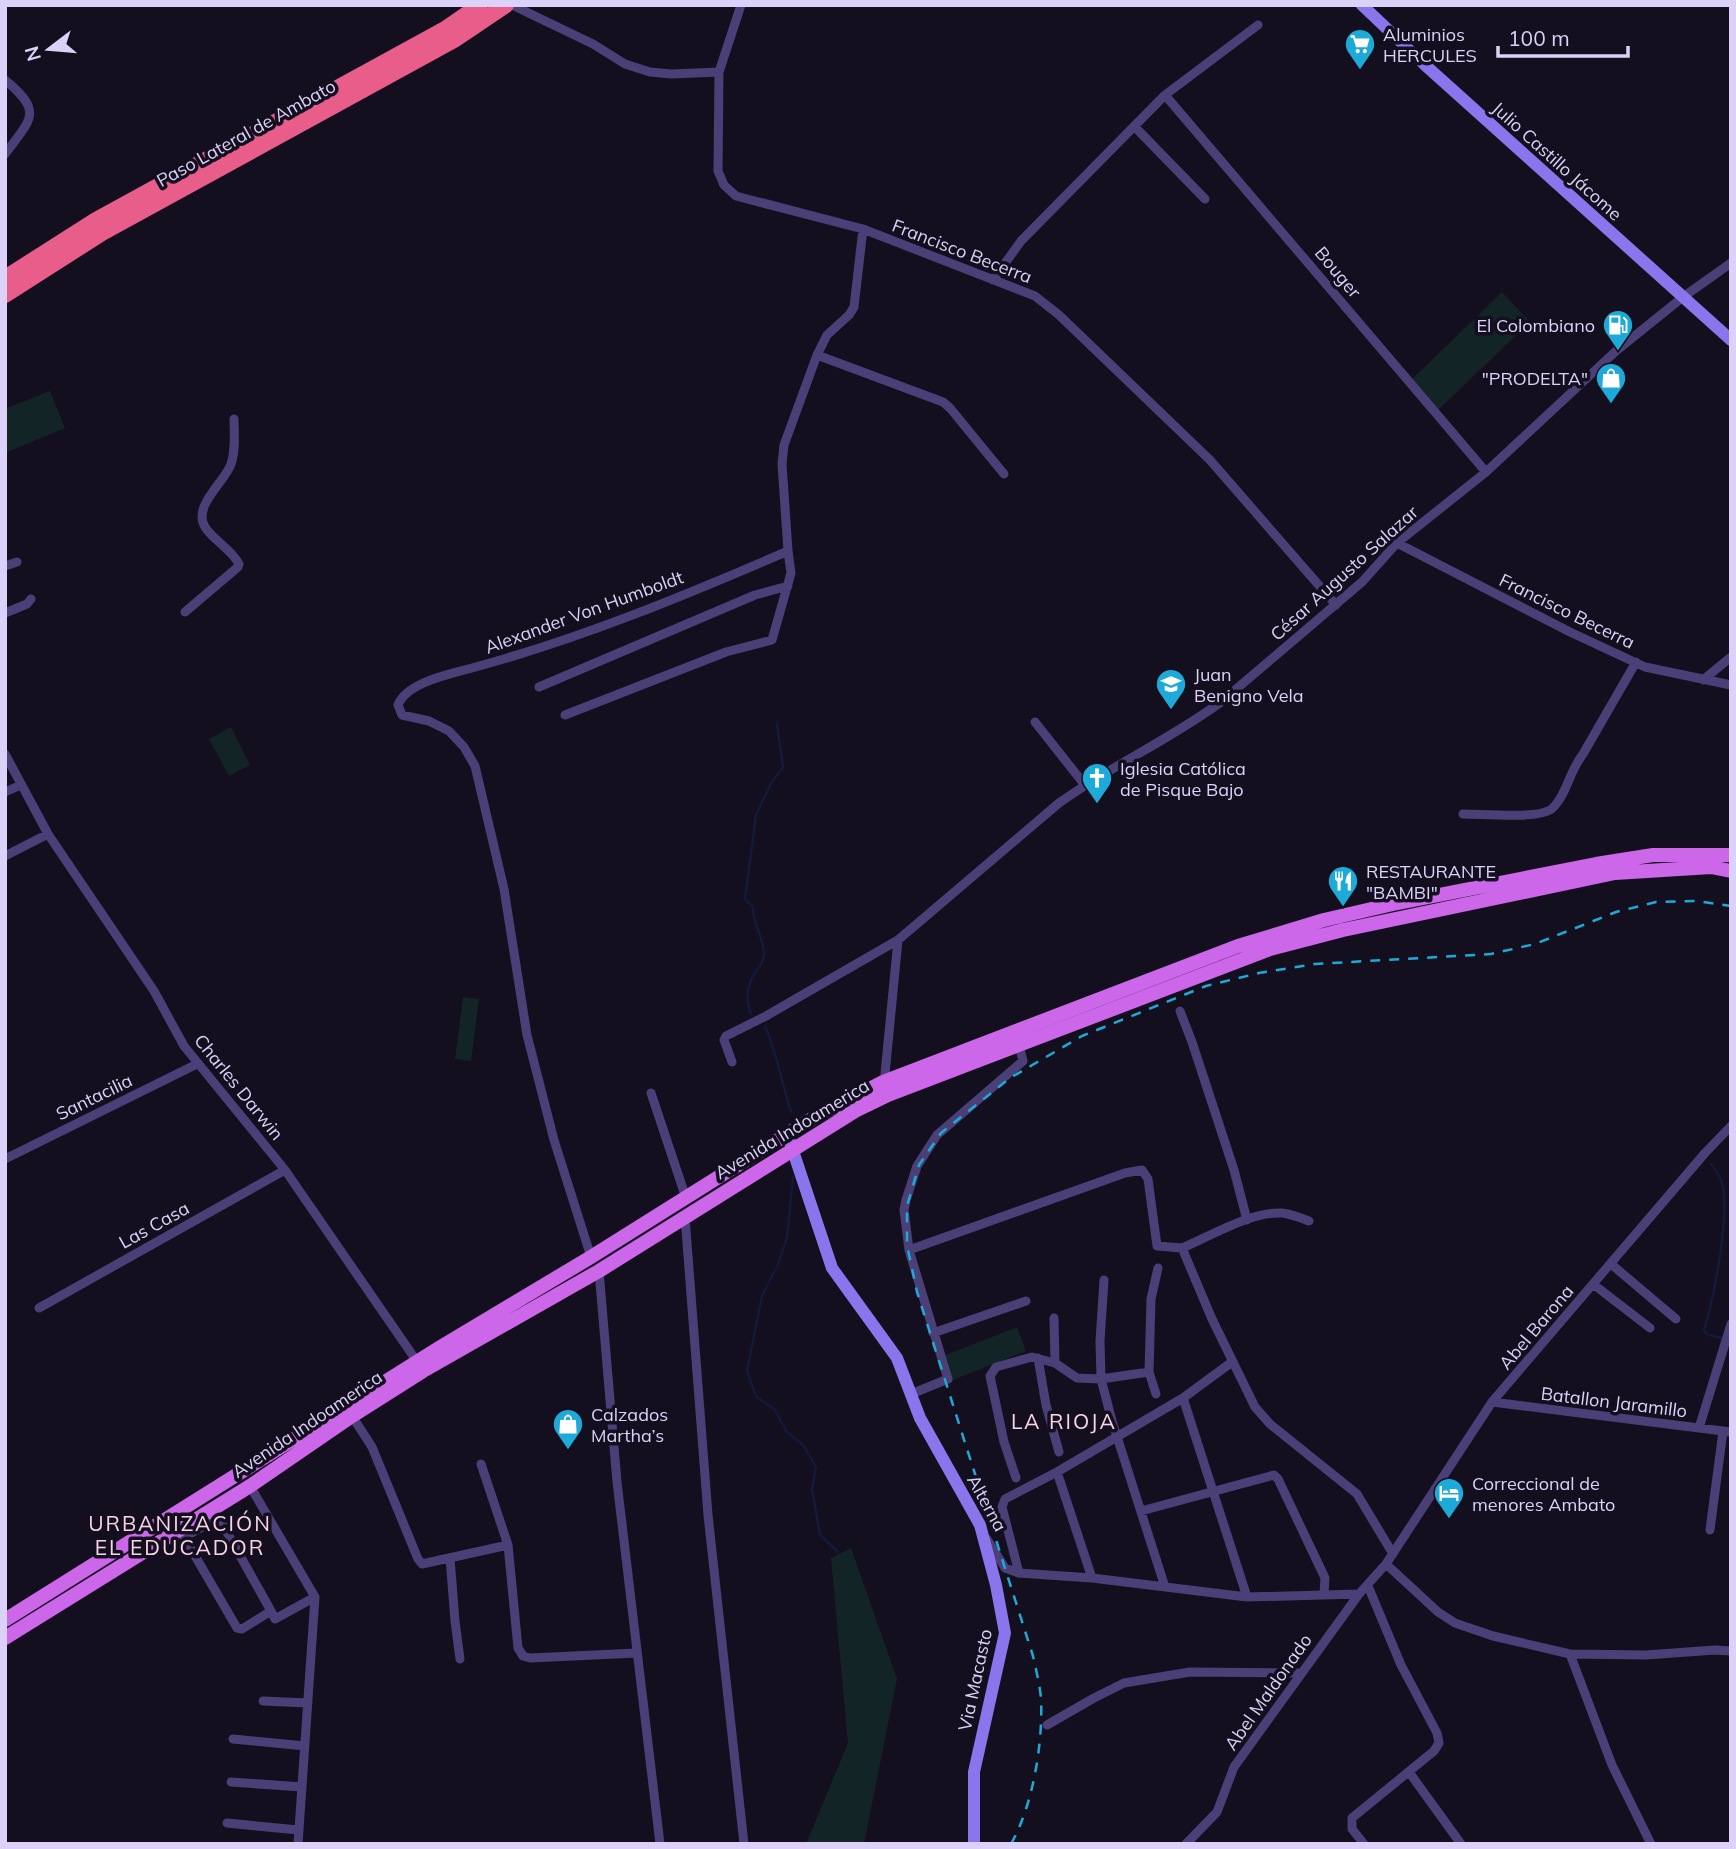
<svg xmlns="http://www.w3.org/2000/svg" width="1736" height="1849" font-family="Mulish,sans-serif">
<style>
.green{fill:#132427}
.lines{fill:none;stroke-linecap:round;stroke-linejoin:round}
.stream{stroke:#111a3b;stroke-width:2.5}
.street{stroke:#4a4077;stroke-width:9}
.secondary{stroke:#8a75ec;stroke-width:12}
.primary{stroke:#cd67ea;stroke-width:14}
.highway{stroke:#e95d8b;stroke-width:16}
.rail{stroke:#1daad9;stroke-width:2.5;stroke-dasharray:10 9;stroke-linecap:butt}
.labels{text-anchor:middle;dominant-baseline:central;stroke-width:7;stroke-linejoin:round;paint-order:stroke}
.poi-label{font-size:18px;fill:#dcd2f9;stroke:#140f1e;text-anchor:start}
.street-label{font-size:18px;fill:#dcd2f9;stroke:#140f1e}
.quarter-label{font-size:21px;letter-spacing:2px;fill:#f9d4e6;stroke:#140f1e}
</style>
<rect width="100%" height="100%" fill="#140f1e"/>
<path class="green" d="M1502,292L1530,322L1434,414L1406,385Z
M50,391L65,428L5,453V409Z
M231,727L250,765L229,776L209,739Z
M463,997L479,999L471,1061L455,1059Z
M1017,1327L1026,1351L950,1381L941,1357Z
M851,1548L897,1679L864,1844H806L848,1743L831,1558Z"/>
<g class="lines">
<path class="stream" d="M751,1014C745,997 747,986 756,971C759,967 763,961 764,956C765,939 752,924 753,907L745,899L756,815L771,783L783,767L777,724
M765,1026C777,1054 782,1083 791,1112
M1711,1164C1717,1171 1721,1178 1723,1188C1729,1218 1714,1299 1704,1330L1706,1334L1722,1338
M793,1177L787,1238L778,1264L762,1296L747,1371L756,1396L775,1410L786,1431L804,1446L816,1467L812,1489L820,1535L838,1552"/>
<path class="street" d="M512,5L593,44L625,64L650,72L671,74L719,72
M741,5L719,72L718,171L724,185L736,196L863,229L1035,296L1059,315L1210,460L1336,605
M5,80C44,112 31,119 5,154
M1165,95L1486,472
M1134,126L1205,199
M993,280L1021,241L1165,95L1258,25
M817,355L943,402L950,408L1004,474
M1397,543L1570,632L1645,667L1731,685
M788,551L782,464L784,445L817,355L827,335L849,315L854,307L863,229
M5,566L17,562
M185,612L238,567L239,564C231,549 214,541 205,527C192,506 225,482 231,464C236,450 234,433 234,419
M5,613L27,604L31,599
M1703,680L1731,657
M539,687L755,595L788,586
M565,715L726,652L772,640L791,573L788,551C686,595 580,639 472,668C451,674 407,682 398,705L402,715L429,721L449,731L464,747L475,766L504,889L527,1035L554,1140L591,1257
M1035,722L1084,784
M5,754L48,834L154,991L184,1046L285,1170L418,1363
M5,792L21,785
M1463,814C1483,814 1535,819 1550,810C1555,807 1558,802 1561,797C1569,783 1572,768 1583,754L1636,662
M5,856L48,834
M1180,1011L1192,1042L1234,1170L1247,1220
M732,1062L724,1040L726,1036L766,1016L898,940L1059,803C1111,766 1169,740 1221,702L1362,582L1397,543L1486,472L1616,351L1683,297L1731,263
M884,1084L898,940
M651,1093L686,1198
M5,1159L197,1064
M685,1217L708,1515L744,1844
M1182,1248C1211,1236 1252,1211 1282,1213C1291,1214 1301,1218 1309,1221
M909,1250L1125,1173L1142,1170L1148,1179L1157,1246L1182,1248L1212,1319L1255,1407L1270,1424L1357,1494L1393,1554
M1611,1264L1676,1319
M599,1271L617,1482L660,1844
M1104,1280L1100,1341L1101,1379L1112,1421L1165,1587
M1593,1284L1650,1328
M39,1308L285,1170
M1054,1318L1055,1363
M933,1333L1026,1301
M1038,1358L1046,1405L1059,1452
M911,1394L948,1379L909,1250L904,1210L906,1200L917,1166L937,1135L1023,1061L1019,1045
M1156,1394L1149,1372L1151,1299L1158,1268
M1183,1398L1247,1597
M1492,1402L1731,1432
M352,1416L372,1447L418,1559L422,1564L508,1545L518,1648L523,1656L530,1658L637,1653
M1699,1428L1731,1324
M481,1464L508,1545
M1057,1472L1092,1578
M1016,1478L1004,1442L990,1376L996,1367L1032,1357L1055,1363L1077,1378L1101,1379L1149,1372
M250,1486L315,1597L298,1844
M1141,1511L1274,1475L1278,1479L1325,1578L1324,1593
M1710,1530L1723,1431
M987,1539L1005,1568L1019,1573L1092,1578L1247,1597L1359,1594
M450,1558L455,1621L460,1659
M1386,1564L1438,1612L1455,1623L1493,1636L1570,1654L1646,1655L1715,1650L1731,1651
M1019,1573L1002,1507L1005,1499L1057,1472L1183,1398L1232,1362
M271,1611L242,1629L237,1628L184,1537L219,1518L271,1611L275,1619L315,1597
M1570,1654L1612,1765L1651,1844
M263,1701L308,1703
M1047,1725L1094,1698L1124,1683L1190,1672L1301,1673
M233,1739L305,1746
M1409,1772L1461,1844
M231,1782L302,1787
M227,1823L298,1830
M1186,1844L1217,1812L1234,1767L1359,1594L1386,1564L1492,1402L1705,1153L1731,1126
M1364,1844L1352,1829V1818L1434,1751L1439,1743L1437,1733L1401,1665L1368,1586"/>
<path class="secondary" d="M1362,5L1425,65L1731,340
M788,1136L832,1268L897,1358L920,1418L980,1525L996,1585L1005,1633L974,1772V1844"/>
<path class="primary" d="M5,1620L439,1348L591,1257L808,1121L883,1082L1238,946L1324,920L1393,904L1596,864L1653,855H1731
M5,1638L250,1486L352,1416L423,1371L599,1271L855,1111L888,1095L1270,949L1343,930L1615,873L1711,867L1731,871"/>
<path class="highway" d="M5,278L96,220L445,29L480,5
M5,295L102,233L454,40L506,5"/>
<path class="rail" d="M1011,1844C1033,1805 1043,1744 1041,1699C1040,1685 1036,1670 1033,1656L917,1292L907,1245V1206L919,1165L941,1133L1010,1078L1082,1036L1206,986L1259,973L1315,964L1491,954L1535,944L1616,912L1656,902L1697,901L1731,906"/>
</g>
<defs>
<g id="supermarket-pin" transform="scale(1.575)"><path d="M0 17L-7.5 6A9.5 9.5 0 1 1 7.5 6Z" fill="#1daad9" stroke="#140f1e"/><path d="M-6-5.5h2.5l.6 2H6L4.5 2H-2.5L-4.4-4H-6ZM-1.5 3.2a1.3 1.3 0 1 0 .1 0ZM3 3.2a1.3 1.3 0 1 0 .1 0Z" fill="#fff"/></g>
<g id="fuel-pin" transform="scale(1.575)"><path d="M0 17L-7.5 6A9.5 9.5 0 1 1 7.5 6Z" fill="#1daad9" stroke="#140f1e"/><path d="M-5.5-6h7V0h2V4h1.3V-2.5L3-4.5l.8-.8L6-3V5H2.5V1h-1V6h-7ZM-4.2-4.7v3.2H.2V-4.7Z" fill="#fff"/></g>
<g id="shop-pin" transform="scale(1.575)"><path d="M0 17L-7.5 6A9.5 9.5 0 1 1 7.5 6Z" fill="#1daad9" stroke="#140f1e"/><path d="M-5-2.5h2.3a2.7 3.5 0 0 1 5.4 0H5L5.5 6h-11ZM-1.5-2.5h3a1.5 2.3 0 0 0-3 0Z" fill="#fff"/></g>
<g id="school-pin" transform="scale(1.575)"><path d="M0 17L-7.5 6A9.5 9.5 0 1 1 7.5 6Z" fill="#1daad9" stroke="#140f1e"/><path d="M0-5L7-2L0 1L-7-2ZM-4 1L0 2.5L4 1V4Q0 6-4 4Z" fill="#fff"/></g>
<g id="church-pin" transform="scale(1.575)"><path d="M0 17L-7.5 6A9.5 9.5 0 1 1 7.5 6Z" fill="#1daad9" stroke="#140f1e"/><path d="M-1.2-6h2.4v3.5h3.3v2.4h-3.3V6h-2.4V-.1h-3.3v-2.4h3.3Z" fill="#fff"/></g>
<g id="restaurant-pin" transform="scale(1.575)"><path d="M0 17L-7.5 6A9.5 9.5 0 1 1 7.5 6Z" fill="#1daad9" stroke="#140f1e"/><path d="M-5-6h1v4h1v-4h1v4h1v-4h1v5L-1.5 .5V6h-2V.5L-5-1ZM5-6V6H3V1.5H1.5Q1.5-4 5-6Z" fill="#fff"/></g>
<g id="hotel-pin" transform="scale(1.575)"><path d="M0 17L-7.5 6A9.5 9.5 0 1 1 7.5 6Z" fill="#1daad9" stroke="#140f1e"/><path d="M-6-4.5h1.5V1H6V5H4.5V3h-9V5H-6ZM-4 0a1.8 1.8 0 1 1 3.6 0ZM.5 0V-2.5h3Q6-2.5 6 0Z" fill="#fff"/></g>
</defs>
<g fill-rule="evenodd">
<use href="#supermarket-pin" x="1360" y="44"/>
<use href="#fuel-pin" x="1618" y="325"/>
<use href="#shop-pin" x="1611" y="378"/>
<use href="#school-pin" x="1171" y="684"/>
<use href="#church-pin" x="1097" y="778"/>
<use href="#restaurant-pin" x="1343" y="881"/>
<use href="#shop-pin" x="568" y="1424"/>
<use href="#hotel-pin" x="1449" y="1493"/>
</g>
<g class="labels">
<g class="poi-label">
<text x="1383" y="34">Aluminios<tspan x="1383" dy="21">HERCULES</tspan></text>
<text x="1595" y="325" text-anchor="end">El Colombiano</text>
<text x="1588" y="378" text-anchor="end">"PRODELTA"</text>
<text x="1194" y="674">Juan<tspan x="1194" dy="21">Benigno Vela</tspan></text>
<text x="1120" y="768">Iglesia Católica<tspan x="1120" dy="21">de Pisque Bajo</tspan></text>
<text x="1366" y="871">RESTAURANTE<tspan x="1366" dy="21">"BAMBI"</tspan></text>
<text x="591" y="1414">Calzados<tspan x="591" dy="21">Martha’s</tspan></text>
<text x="1472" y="1483">Correccional de<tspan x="1472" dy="21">menores Ambato</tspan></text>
</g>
<g class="street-label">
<text transform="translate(246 133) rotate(-29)">Paso Lateral de Ambato</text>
<text transform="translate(1557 161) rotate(42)">Julio Castillo Jácome</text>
<text transform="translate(962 251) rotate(21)">Francisco Becerra</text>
<text transform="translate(1338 272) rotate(50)">Bouger</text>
<text transform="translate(1344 573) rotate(-42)">César Augusto Salazar</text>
<text transform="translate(1567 611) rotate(26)">Francisco Becerra</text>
<text transform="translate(584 612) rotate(-20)">Alexander Von Humboldt</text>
<text transform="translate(239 1087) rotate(51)">Charles Darwin</text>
<text transform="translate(94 1097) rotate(-26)">Santacilia</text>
<text transform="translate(792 1129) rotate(-31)">Avenida Indoamerica</text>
<text transform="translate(154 1225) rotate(-29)">Las Casa</text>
<text transform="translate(1536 1327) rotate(-50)">Abel Barona</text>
<text transform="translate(1614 1402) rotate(7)">Batallon Jaramillo</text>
<text transform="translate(307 1424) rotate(-34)">Avenida Indoamerica</text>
<text transform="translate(987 1503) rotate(61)">Alterna</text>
<text transform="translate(975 1680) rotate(-78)">Via Macasto</text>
<text transform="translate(1268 1692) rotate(-55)">Abel Maldonado</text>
</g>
<g class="quarter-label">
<text x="1064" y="1421">LA RIOJA</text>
<text x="180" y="1523">URBANIZACIÓN<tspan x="180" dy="24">EL EDUCADOR</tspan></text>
</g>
</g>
<rect width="1736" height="1849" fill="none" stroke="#dcd2f9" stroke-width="14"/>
<g transform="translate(49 49) rotate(254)" stroke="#140f1e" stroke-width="5" paint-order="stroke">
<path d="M0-5L12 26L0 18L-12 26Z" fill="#dcd2f9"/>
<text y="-10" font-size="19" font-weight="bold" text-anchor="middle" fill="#dcd2f9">N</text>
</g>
<path d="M1498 46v10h130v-10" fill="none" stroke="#dcd2f9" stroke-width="3.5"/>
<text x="1508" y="46" font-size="21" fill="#dcd2f9" stroke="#140f1e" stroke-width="5" paint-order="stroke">100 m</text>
</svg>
